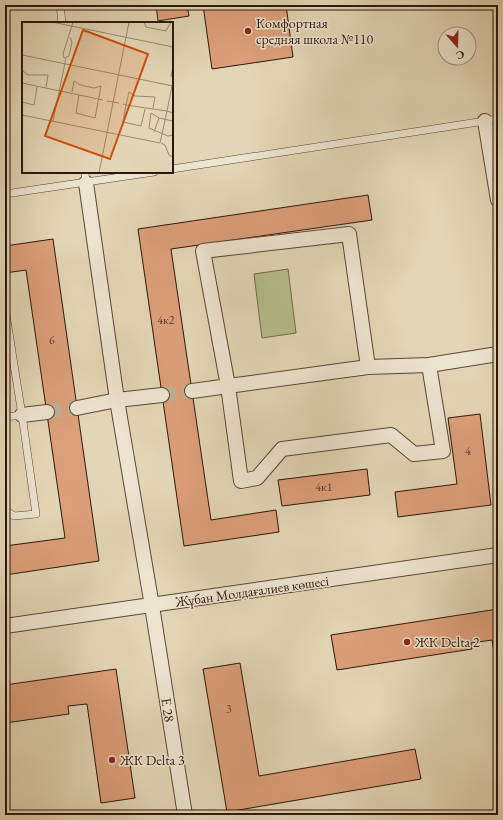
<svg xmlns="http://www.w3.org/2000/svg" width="503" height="820" font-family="'EB Garamond',serif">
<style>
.green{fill:#b5bd8d;stroke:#726a4c}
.building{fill:#dc9f7a;stroke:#2e160b}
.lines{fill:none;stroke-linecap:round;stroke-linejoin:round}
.street-tunnel{stroke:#bfb094;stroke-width:14;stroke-dasharray:14 7;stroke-linecap:butt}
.lane-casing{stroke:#5b4636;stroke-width:8}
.street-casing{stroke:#5b4636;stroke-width:16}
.lane{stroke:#ede4d0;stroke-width:7}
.street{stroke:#ede4d0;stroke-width:14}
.poi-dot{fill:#8f2418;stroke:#ede4d0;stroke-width:1.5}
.labels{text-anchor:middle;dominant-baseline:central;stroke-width:3;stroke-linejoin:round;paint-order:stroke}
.number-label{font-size:12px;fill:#5a3827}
.poi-label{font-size:14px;fill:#2e160b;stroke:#ede4d0;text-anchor:start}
.street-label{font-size:14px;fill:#2e160b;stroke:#ede4d0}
.inset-road{fill:none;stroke:#9b8972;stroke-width:1}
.view{fill:#cc4f0c;fill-opacity:0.15;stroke:#cc4f0c;stroke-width:2}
.inset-edge{fill:none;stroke:#2e160b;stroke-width:2}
</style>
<rect width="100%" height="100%" fill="#e3d6b6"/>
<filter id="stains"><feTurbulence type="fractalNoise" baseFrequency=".005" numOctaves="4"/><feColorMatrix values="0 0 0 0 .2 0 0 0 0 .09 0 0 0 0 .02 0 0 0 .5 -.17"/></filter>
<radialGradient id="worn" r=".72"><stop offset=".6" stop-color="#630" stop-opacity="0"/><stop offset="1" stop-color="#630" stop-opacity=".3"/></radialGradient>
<path class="green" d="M288,269L296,333L262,338L254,274Z"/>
<path class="building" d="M156,5H187L189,16L158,21Z
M203,5H286L293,57L212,69Z
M368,195L372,220L171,249L211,520L276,510L279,532L184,546L138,229Z
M53,239L99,561L5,575V546L65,538L26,270L5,273V246Z
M480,414L491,505L398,517L395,492L457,484L448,418Z
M367,469L370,495L282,506L278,480Z
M498,609V677L492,640L471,643L472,649L337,670L331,635Z
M240,663L259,776L415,749L421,779L227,812L203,669Z
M116,669L135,798L101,803L87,704L68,706L69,714L5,723V685Z"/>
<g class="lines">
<path class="street-tunnel" d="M162,395L192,391
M47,412L77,408"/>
<g class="lane-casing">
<path id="lane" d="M60,5L62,23
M172,169L498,119
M85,172L86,183
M5,194L154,172
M5,308L22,415
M5,417L22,415L36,514L14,516L5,510"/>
</g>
<g class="street-casing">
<path id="street" d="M485,121L498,200
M86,183L117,400L152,606L185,815
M368,367L349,234L203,251L228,386L241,481L257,478L282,449L391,435L414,454L443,451L429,365
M192,391L368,367L429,365L498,354
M77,408L117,400L162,395
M22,415L47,412
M5,626L498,555"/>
</g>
<use href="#lane" class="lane"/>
<use href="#street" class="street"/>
</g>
<g class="poi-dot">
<circle cx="248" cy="31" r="4"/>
<circle cx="407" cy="642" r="4"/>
<circle cx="112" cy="760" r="4"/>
</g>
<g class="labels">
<g class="number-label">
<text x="166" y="320">4к2</text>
<text x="52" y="340">6</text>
<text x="468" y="451">4</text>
<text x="324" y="487">4к1</text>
<text x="229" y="709">3</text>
</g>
<g class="poi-label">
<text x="256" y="23">Комфортная<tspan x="256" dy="16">средняя школа №110</tspan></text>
<text x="415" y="642">ЖК Delta 2</text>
<text x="120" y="760">ЖК Delta 3</text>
</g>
<g class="street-label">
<text transform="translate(252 591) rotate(-8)">Жұбан Молдағалиев көшесі</text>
<text transform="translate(168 710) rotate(81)">E 28</text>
</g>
</g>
<g transform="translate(22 22)">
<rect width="151" height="151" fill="#e3d6b6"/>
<path class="inset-road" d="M30,0L151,25M122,0L124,5L144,9L149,0M48,15L50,20L47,34L42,36L41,32L51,0M0,33L151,64M151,45L149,54L151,56M0,48L6,53H26L24,65M0,61L81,78M50,70L52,59L58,63L72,66L79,64L73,96L54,91L57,73M85,79L97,81M0,80L12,83L15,65M101,82L104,83L101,100L119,104L123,87M131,86L133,75L113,74L107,70L104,83L145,89L150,64M0,93L138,121L145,89L151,91M31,99L44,36M151,99L137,96L129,91L127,106L146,114L151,113M132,110L137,96M139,121L143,123L147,133L151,135M77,151L107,0"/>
<path class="view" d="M61,8L126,32L88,137L23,114Z"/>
<rect width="151" height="151" class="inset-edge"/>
</g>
<rect width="503" height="820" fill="none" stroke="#e3d6b6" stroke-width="20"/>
<rect x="6" y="6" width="491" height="808" fill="none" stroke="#2e160b" stroke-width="2"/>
<rect x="10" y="10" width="483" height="800" fill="none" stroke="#2e160b"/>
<g transform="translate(457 46) rotate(160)"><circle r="19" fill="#ede4d0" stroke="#a19281"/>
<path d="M0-3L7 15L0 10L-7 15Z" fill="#8f2418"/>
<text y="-6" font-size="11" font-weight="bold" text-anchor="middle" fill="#2e160b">С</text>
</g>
<rect width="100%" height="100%" filter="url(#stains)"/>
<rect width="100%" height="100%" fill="url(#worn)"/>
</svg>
